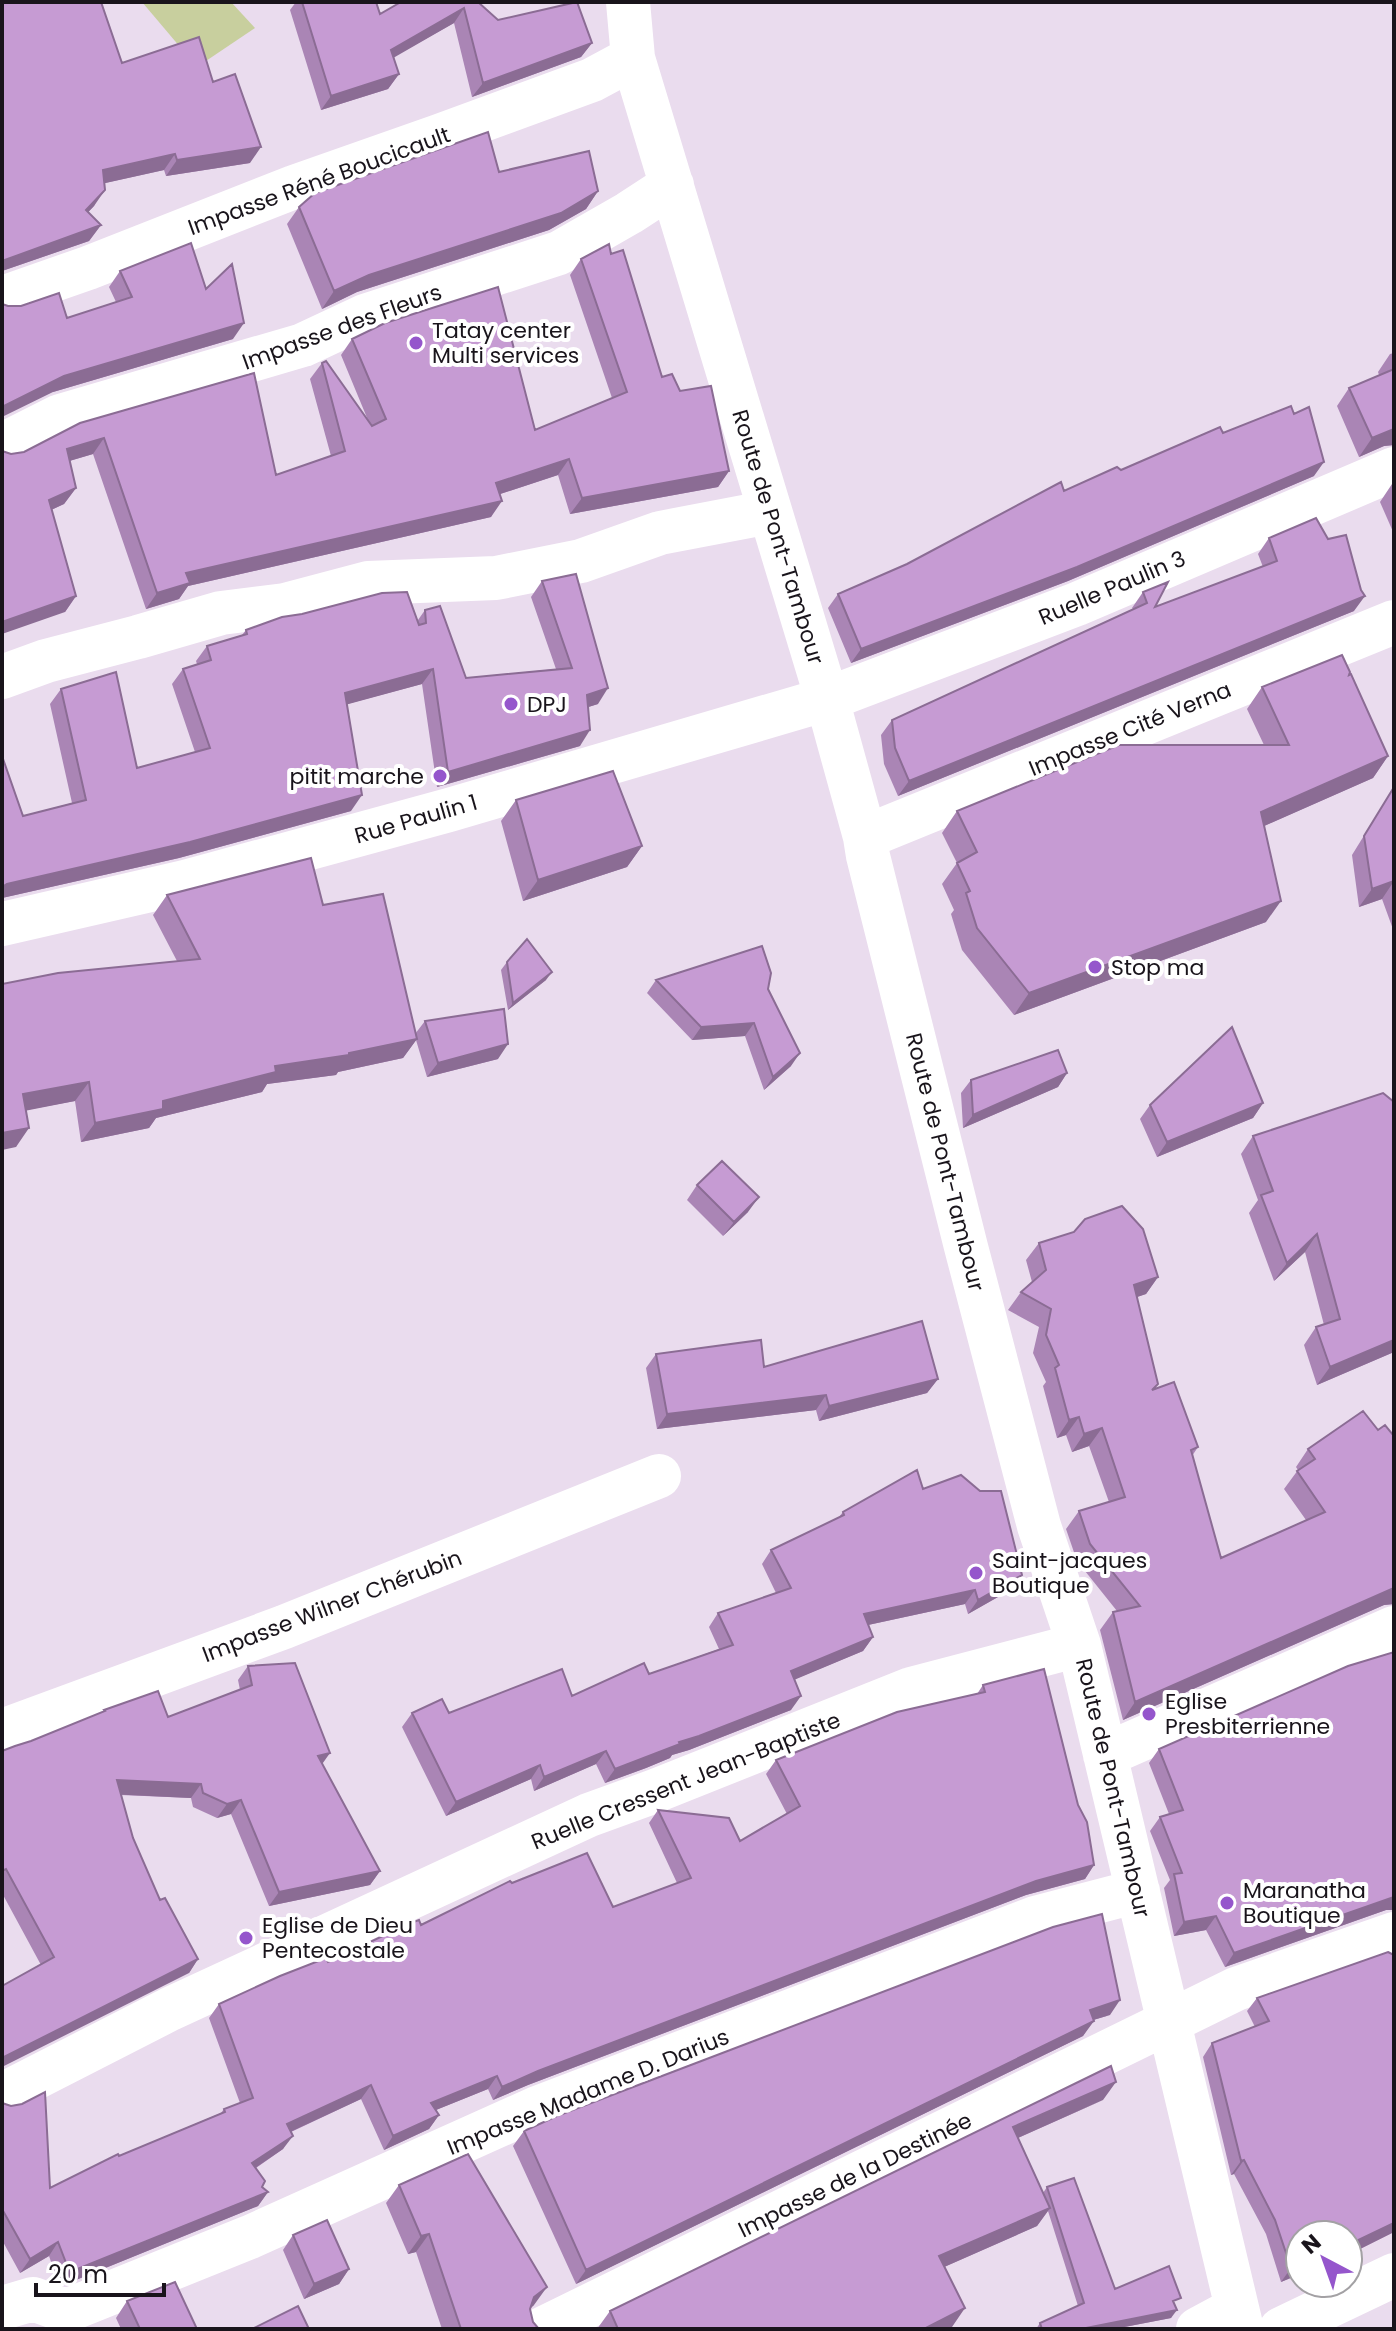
<svg xmlns="http://www.w3.org/2000/svg" width="1396" height="2331" font-family="Poppins,sans-serif">
<style>
.green{fill:#c8cf9e}
.lines{fill:none;stroke-linecap:round;stroke-linejoin:round}
.minor{stroke:#fff;stroke-width:44}
.wall{fill:#aa85b5}
.shaded-wall{fill:#8b6c94}
.building{fill:#c69bd3;stroke:#8b6c94;stroke-width:2}
.poi-dot{fill:#9556cc;stroke:#fff;stroke-width:3}
.labels{text-anchor:middle;dominant-baseline:central;stroke-width:8;stroke-linejoin:round;paint-order:stroke}
.street-label{font-size:22px;fill:#19141b;stroke:#fff}
.poi-label{font-size:22px;fill:#19141b;stroke:#fff;text-anchor:start}
</style>
<rect width="100%" height="100%" fill="#eadcee"/>
<path class="green" d="M142,2H231L255,28L197,67Z"/>
<g class="lines">
<path class="minor" d="M628,2L633,58L827,699L865,837L868,856L966,1247L1039,1526L1079,1645L1242,2329
M2,298L88,268L294,187L439,136L592,80L633,58
M2,445L60,416L303,345L365,316L559,253L629,213L672,185
M2,677L46,661L138,637L221,613L285,605L368,583L496,578L581,561L660,533L770,512
M865,837L1394,622
M2,924L185,882L449,810L827,699L1077,604L1394,469
M2,1731L284,1627L659,1476
M1105,1755L1394,1628
M2,2095L170,2009L589,1815L655,1791L911,1689L1079,1645
M2,2308L33,2299L66,2311L250,2237L537,2108L1035,1918L1138,1891
M542,2329L1236,1989L1394,1934
M1198,2329L1237,2308
M1281,2329L1394,2275"/>
</g>
<path class="wall" d="M296,2H376L380,14L478,2L498,20L592,43L581,57L472,97L454,23L393,57L399,74L388,89L321,110L290,10Z
M122,63L213,82L250,163L166,176L164,170L105,183L94,206L88,212L101,225L89,241L2,271Z
M499,172L598,191L586,209L549,230L357,292L322,309L287,224L299,207Z
M611,254L662,377L680,391L729,471L718,487L570,514L558,475L500,494L491,517L188,586L179,599L146,609L93,454L69,461L76,488L64,504L51,510L76,596L65,612L11,454L24,452L80,423L276,475L331,456L310,379L322,363L370,425L341,355L352,339L535,430L612,398L570,275L581,259Z
M120,271L206,289L233,339L53,392L8,306L67,318L116,302L109,287Z
M1394,353V445L1384,446L1359,457L1337,406L1349,388L1379,375L1378,372L1390,354Z
M1223,433L1314,476L1068,581L851,663L828,608L838,594L907,564L1064,491Z
M1392,484H1394V534L1380,502Z
M1269,538L1354,611L898,796L884,764L881,735L892,720L1133,609L1132,608L1143,592L1155,607L1263,567L1258,554Z
M542,581L598,704L588,707L580,746L437,787L422,684L347,704L351,811L179,858L2,898V756L23,816L72,803L50,704L61,689L137,768L195,752L172,684L183,669L197,664L196,661L207,646L242,635L246,630L418,620L425,610L466,678L556,669L531,597Z
M1349,675L1388,756L1373,778L1264,826L1266,922L1014,1015L962,950L951,914L954,910L942,884L957,863L942,833L957,811L1264,745L1247,709L1262,687Z
M1394,787V932L1382,899L1359,907L1352,855Z
M516,800L642,846L627,867L523,901L501,821Z
M167,895L323,905L415,1034L425,1021L498,1059L427,1077L416,1040L403,1058L338,1072L336,1075L267,1084L262,1092L156,1118L149,1128L81,1142L75,1101L26,1110L16,1147L2,984L177,961L153,915Z
M507,962L546,980L508,1010L501,970Z
M656,980L768,989L791,1066L764,1090L745,1036L692,1040L647,993Z
M1067,1073L1058,1087L963,1128L961,1093L971,1080Z
M1394,1102V1352L1317,1385L1304,1345L1316,1327L1324,1325L1305,1252L1274,1281L1249,1213L1258,1200L1241,1154L1253,1136Z
M1263,1103L1253,1118L1157,1157L1140,1119L1150,1105Z
M697,1185L748,1212L723,1236L687,1200Z
M1039,1243L1158,1277L1146,1294L1137,1297L1155,1389L1198,1447L1192,1456L1221,1558L1306,1520L1284,1489L1298,1470L1296,1467L1308,1449L1378,1430L1394,1436V1604L1384,1605L1123,1720L1100,1630L1113,1612L1117,1611L1077,1561L1066,1529L1079,1511L1109,1502L1089,1446L1072,1452L1066,1435L1057,1438L1043,1386L1046,1382L1033,1353L1039,1327L1008,1310L1021,1292L1032,1282L1026,1260Z
M656,1354L764,1367L938,1379L927,1393L819,1421L816,1410L657,1429L646,1368Z
M923,1489L1022,1575L1012,1589L968,1614L965,1604L868,1625L873,1637L863,1651L795,1679L791,1710L689,1750L672,1755L670,1758L646,1768L605,1783L596,1764L534,1791L531,1779L446,1816L402,1727L412,1713H449L572,1696L649,1674L719,1649L709,1627L718,1613L776,1593L762,1564L771,1550L839,1517L843,1512Z
M1394,1652V1910H1386L1225,1967L1206,1930L1174,1936L1164,1888L1170,1880L1150,1831L1160,1817L1169,1814L1149,1763L1159,1749Z
M248,1666L322,1764L380,1871L370,1885L269,1906L231,1814L217,1818L193,1807L191,1798L121,1795L133,1838L160,1900L198,1959L189,1973L41,1965L2,1893V1751L31,1741L102,1712L104,1710L168,1717L240,1690L238,1680Z
M983,1685L1078,1805L1094,1865L1085,1879L1026,1895L528,2085L493,2100L488,2089L436,2110L439,2115L429,2129L384,2150L361,2099L291,2132L283,2149L256,2168L262,2187L268,2192L258,2206L66,2284L58,2282L49,2256L20,2273L2,2240V2103L50,2188L119,2156L221,2113L224,2109L240,2103L209,2018L219,2004L421,1925L512,1883L613,1907L677,1883L649,1823L658,1810L740,1841L787,1814L766,1774L776,1760L977,1694Z
M1257,1998L1394,2232L1348,2255V2235L1300,2274L1281,2282L1266,2234L1234,2174L1231,2175L1203,2057L1212,2043L1255,2027L1247,2011Z
M1110,2015L1093,2020L1083,2036L576,2284L513,2146L524,2131Z
M1103,2100L1018,2138L1043,2193L1047,2187L1115,2289L1176,2306L1171,2318L1114,2329H1036L1040,2323L1078,2306L1048,2211L1037,2226L944,2267L952,2327L947,2329H597L610,2311Z
M399,2185L534,2305L530,2309L533,2322L539,2329H442L416,2252L408,2254L386,2203Z
M293,2235L349,2269L339,2284L304,2299L283,2250Z
M127,2301L197,2329H121L116,2318Z"/>
<path class="shaded-wall" d="M464,8L454,23L381,65L391,50Z
M592,43L581,57L472,97L483,83Z
M399,74L388,89L321,110L331,96Z
M261,147L250,163L166,176L177,160Z
M175,154L164,170L92,186L103,170Z
M105,190L94,206L75,226L86,210Z
M598,191L586,209L549,230L357,292L322,309L334,291L369,275Z
M101,225L89,241L2,271V261L5,259Z
M244,323L233,339L53,392L2,417V407L64,376Z
M1394,429V445L1384,446L1359,457L1372,438Z
M104,438L93,454L56,465L67,449Z
M569,459L558,475L485,499L496,483Z
M1324,462L1314,476L1068,581L851,663L861,649Z
M729,471L718,487L570,514L582,498Z
M76,488L64,504L38,516L49,500Z
M502,501L491,517L188,586L179,599L146,609L157,593L186,573Z
M76,596L65,612L2,634V622Z
M1365,596L1354,611L898,796L909,781Z
M433,669L422,684L334,708L345,693Z
M608,688L598,704L576,711L587,695Z
M590,730L580,746L437,787L448,772Z
M1388,756L1373,778L1246,834L1261,812Z
M362,795L351,811L179,858L2,898V887L7,884Z
M642,846L627,867L523,901L538,880Z
M1394,881L1382,899L1359,907L1372,889Z
M1281,901L1266,922L1014,1015L1029,993Z
M552,972L546,980L508,1010L513,1003Z
M754,1023L745,1036L692,1040L701,1027Z
M417,1039L403,1058L338,1072L336,1075L267,1084L262,1092L156,1118L149,1128L81,1142L95,1123L275,1066Z
M508,1044L498,1059L427,1077L438,1063Z
M800,1053L791,1066L764,1090L773,1077Z
M1067,1073L1058,1087L963,1128L973,1115Z
M89,1082L75,1101L9,1114L23,1094Z
M1263,1103L1253,1118L1157,1157L1167,1142Z
M29,1128L16,1147L2,1150V1133Z
M759,1197L748,1212L723,1236L734,1222Z
M1317,1234L1305,1252L1274,1281L1287,1263Z
M1158,1277L1146,1294L1122,1302L1134,1285Z
M1394,1340V1352L1317,1385L1330,1367Z
M938,1379L927,1393L819,1421L829,1406Z
M826,1395L816,1410L657,1429L667,1414Z
M1079,1417L1066,1435L1057,1438L1069,1420Z
M1102,1428L1089,1446L1072,1452L1084,1434Z
M1022,1575L1012,1589L968,1614L978,1600Z
M1394,1588V1604L1384,1605L1123,1720L1135,1702Z
M975,1590L965,1604L854,1628L864,1614Z
M873,1637L863,1651L782,1685L791,1671Z
M801,1696L791,1710L689,1750L672,1755L670,1758L646,1768L605,1783L615,1769L679,1742Z
M606,1751L596,1764L534,1791L544,1777Z
M330,1753L320,1767L318,1756Z
M540,1765L531,1779L446,1816L456,1802Z
M117,1780L201,1784L191,1798L108,1794Z
M241,1800L231,1814L217,1818L227,1804Z
M1094,1865L1085,1879L1026,1895L528,2085L493,2100L502,2087L538,2071L1036,1881Z
M380,1871L370,1885L269,1906L279,1892Z
M1394,1897V1910H1386L1225,1967L1234,1953Z
M1216,1916L1206,1930L1174,1936L1184,1922Z
M198,1959L189,1973L2,2067V2058Z
M1120,2000L1110,2015L1080,2024L1090,2010Z
M1094,2021L1083,2036L576,2284L586,2270Z
M497,2076L488,2089L421,2116L431,2103Z
M1116,2082L1103,2100L1000,2146L1013,2127Z
M371,2085L361,2099L277,2138L287,2124Z
M439,2115L429,2129L384,2150L393,2136Z
M293,2136L283,2149L242,2177L252,2163Z
M1244,2160L1234,2174L1231,2175L1241,2161Z
M268,2192L258,2206L66,2284L58,2282L68,2268Z
M1050,2208L1037,2226L926,2275L939,2256Z
M1394,2223V2232L1348,2255V2245Z
M429,2234L416,2252L408,2254L421,2236Z
M58,2242L49,2256L20,2273L30,2259Z
M1300,2264V2274L1281,2282L1291,2268Z
M349,2269L339,2284L304,2299L314,2284Z
M547,2287L534,2305L521,2316L534,2297Z
M965,2308L952,2327L947,2329H924Z
M1177,2310L1171,2318L1114,2329H1081Z"/>
<path class="building" d="M2,2H101L122,63L199,37L213,82L235,74L261,147L177,160L175,154L103,170L105,190L86,210L101,225L2,261Z
M302,2H376L380,14L401,2H478L498,20L577,2L592,43L483,83L464,8L391,50L399,74L331,96Z
M488,132L499,172L589,151L598,191L561,213L369,275L334,291L299,207L315,193Z
M191,243L206,289L232,264L244,323L64,376L2,407V304L8,306H21L59,293L67,318L132,297L120,271Z
M609,244L611,254L623,250L662,377L672,374L680,391L711,386L729,471L582,498L569,459L496,483L502,501L186,573L190,583L157,593L104,438L67,449L76,488L49,500L76,596L2,622V451L11,454L24,452L80,423L254,373L276,475L345,451L322,363L326,361L372,426L386,419L352,339L385,323L498,287L535,430L627,392L581,259Z
M1394,369V429L1372,438L1349,388Z
M1291,406L1294,414L1309,407L1324,462L1077,567L861,649L838,594L907,564L1061,482L1064,491L1117,467L1121,470L1220,427L1223,433Z
M1316,518L1328,539L1346,535L1361,590L1365,596L909,781L895,748L892,720L1147,603L1143,592L1168,582L1155,607L1277,561L1269,538Z
M576,574L608,688L587,695L590,730L448,772L433,669L345,693L362,795L190,842L7,884L2,887V756L23,816L86,800L61,689L116,672L137,768L210,748L183,669L211,660L207,646L247,634L246,630L282,617L302,614L382,593L407,592L419,625L426,623L425,610L440,606L466,678L572,668L542,581Z
M1342,655L1350,672L1349,675L1351,674L1388,756L1261,812L1281,901L1029,993L977,928L966,893L970,891L957,863L977,852L957,811L1119,745H1289L1262,687Z
M613,771L642,846L538,880L516,800Z
M1394,787V881L1372,889L1364,836Z
M311,858L323,905L383,894L417,1039L349,1053V1055L275,1066L276,1072L163,1101V1109L95,1123L89,1082L23,1094L29,1128L2,1133V984L58,973L200,959L167,895Z
M527,939L552,972L513,1003L507,962Z
M762,946L771,973L768,989L800,1053L773,1077L754,1023L701,1027L656,980Z
M504,1009L508,1044L438,1063L425,1021Z
M1232,1027L1263,1103L1167,1142L1150,1105Z
M1058,1050L1067,1073L973,1115L971,1080Z
M1383,1093L1394,1102V1340L1330,1367L1316,1327L1340,1319L1317,1234L1287,1263L1261,1195L1273,1191L1253,1136Z
M722,1161L759,1197L734,1222L697,1185Z
M1122,1206L1143,1229L1158,1277L1134,1285L1158,1384L1152,1390L1174,1382L1198,1447L1191,1450L1221,1558L1325,1512L1297,1471L1315,1459L1308,1449L1363,1411L1378,1430L1385,1425L1394,1436V1588L1135,1702L1113,1612L1140,1606L1090,1544L1079,1511L1125,1497L1102,1428L1084,1434L1079,1417L1069,1420L1055,1368L1059,1365L1046,1335L1051,1309L1021,1292L1046,1270L1039,1243L1074,1232L1085,1219Z
M922,1321L938,1379L829,1406L826,1395L667,1414L656,1354L761,1340L764,1367Z
M917,1470L923,1489L961,1475L980,1491H1001L1022,1575L978,1600L975,1590L864,1614L873,1637L791,1671L801,1696L699,1736L679,1742L680,1744L615,1769L606,1751L544,1777L540,1765L456,1802L412,1713L442,1699L449,1713L562,1669L572,1696L644,1663L649,1674L733,1645L718,1613L791,1588L771,1550L844,1515L843,1512Z
M1394,1652V1897L1234,1953L1216,1916L1184,1922L1174,1874L1182,1873L1160,1817L1183,1810L1159,1749L1348,1666Z
M295,1663L330,1753L318,1756L380,1871L279,1892L241,1800L227,1804L203,1793L201,1784L117,1780L133,1838L160,1900L165,1898L198,1959L2,2058V1986L54,1957L6,1869L2,1871V1751L15,1746L31,1741L105,1711L104,1710L158,1691L168,1717L252,1685L248,1666Z
M1044,1669L1078,1805L1087,1822L1094,1865L1036,1881L538,2071L502,2087L497,2076L431,2103L439,2115L393,2136L371,2085L287,2124L293,2136L252,2163L265,2181L262,2187L268,2192L75,2270L68,2268L58,2242L30,2259L2,2209V2103L11,2106L22,2104L45,2092L50,2188L118,2154L119,2156L225,2112L224,2109L253,2098L219,2004L280,1976L326,1958L328,1962L408,1924L419,1920L421,1925L510,1881L512,1883L587,1853L613,1907L691,1878L658,1810L729,1818L740,1841L800,1806L776,1760L897,1712L985,1692L983,1685Z
M1102,1914L1120,2000L1090,2010L1094,2021L586,2270L524,2131L557,2116L1053,1927Z
M1388,1952L1394,1955V2223L1348,2245V2235H1300V2264L1291,2268L1275,2220L1244,2160L1241,2161L1212,2043L1269,2021L1257,1998Z
M1111,2066L1116,2082L1013,2127L1050,2208L939,2256L965,2308L924,2329H618L610,2311Z
M468,2154L547,2287L534,2297L530,2309L533,2322L539,2329H461L429,2234L421,2236L399,2185Z
M1074,2178L1115,2289L1169,2266L1181,2298L1173,2301L1177,2310L1081,2329H1042L1040,2323L1084,2303L1047,2187Z
M327,2220L349,2269L314,2284L293,2235Z
M175,2282L197,2329H140L127,2301Z
M298,2306L309,2329H252Z"/>
<g class="poi-dot">
<circle cx="416" cy="343" r="8"/>
<circle cx="511" cy="704" r="8"/>
<circle cx="440" cy="776" r="8"/>
<circle cx="1095" cy="967" r="8"/>
<circle cx="976" cy="1573" r="8"/>
<circle cx="1149" cy="1714" r="8"/>
<circle cx="1227" cy="1903" r="8"/>
<circle cx="246" cy="1938" r="8"/>
</g>
<g class="labels">
<g class="street-label">
<text transform="translate(319 181) rotate(-20)">Impasse Réné Boucicault</text>
<text transform="translate(342 327) rotate(-20)">Impasse des Fleurs</text>
<text transform="translate(778 537) rotate(73)">Route de Pont-Tambour</text>
<text transform="translate(1112 588) rotate(-23)">Ruelle Paulin 3</text>
<text transform="translate(1130 729) rotate(-22)">Impasse Cité Verna</text>
<text transform="translate(416 819) rotate(-16)">Rue Paulin 1</text>
<text transform="translate(945 1162) rotate(76)">Route de Pont-Tambour</text>
<text transform="translate(332 1606) rotate(-21)">Impasse Wilner Chérubin</text>
<text transform="translate(686 1781) rotate(-22)">Ruelle Cressent Jean-Baptiste</text>
<text transform="translate(1113 1788) rotate(77)">Route de Pont-Tambour</text>
<text transform="translate(588 2092) rotate(-22)">Impasse Madame D. Darius</text>
<text transform="translate(855 2175) rotate(-26)">Impasse de la Destinée</text>
</g>
<g class="poi-label">
<text x="432" y="330">Tatay center<tspan x="432" dy="25">Multi services</tspan></text>
<text x="527" y="704">DPJ</text>
<text x="424" y="776" text-anchor="end">pitit marche</text>
<text x="1111" y="967">Stop ma</text>
<text x="992" y="1560">Saint-jacques<tspan x="992" dy="25">Boutique</tspan></text>
<text x="1165" y="1701">Eglise<tspan x="1165" dy="25">Presbiterrienne</tspan></text>
<text x="1243" y="1890">Maranatha<tspan x="1243" dy="25">Boutique</tspan></text>
<text x="262" y="1925">Eglise de Dieu<tspan x="262" dy="25">Pentecostale</tspan></text>
</g>
</g>
<rect width="1396" height="2331" fill="none" stroke="#19141b" stroke-width="8"/>
<g transform="translate(1324 2259) rotate(319)"><circle r="38" fill="#ffffff" stroke="#a3a1a4" stroke-width="2"/>
<path d="M0-6L14 30L0 20L-14 30Z" fill="#9556cc"/>
<text y="-12" font-size="22" font-weight="bold" text-anchor="middle" fill="#19141b">N</text>
</g>
<path d="M36 2283v12h128v-12" fill="none" stroke="#19141b" stroke-width="4"/>
<text x="48" y="2283" font-size="24" fill="#19141b" stroke="#ffffff" stroke-width="6" paint-order="stroke">20 m</text>
</svg>
